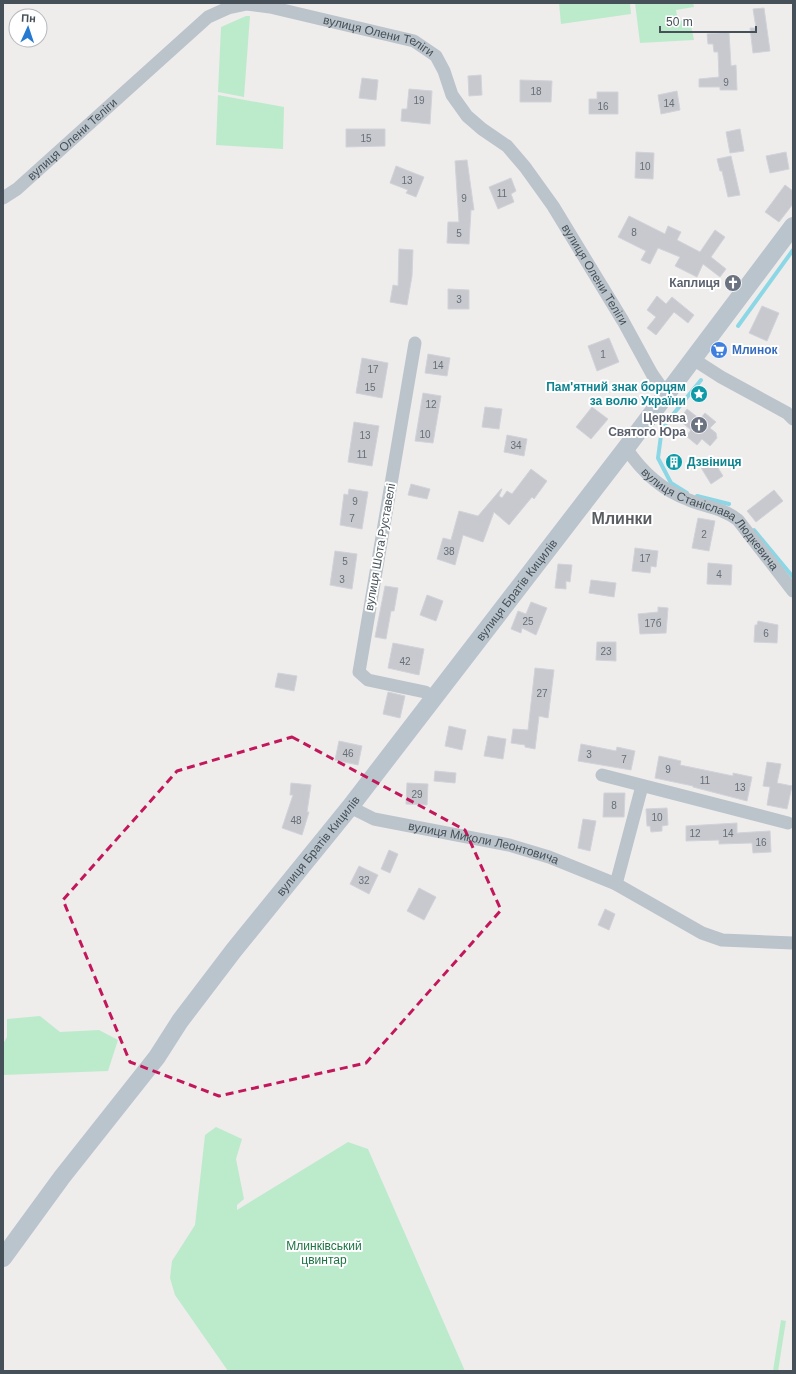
<svg xmlns="http://www.w3.org/2000/svg" width="796" height="1374" font-family="Arial,sans-serif">
<style>
.green{fill:#bcebcc}
.lines{fill:none;stroke-linecap:round;stroke-linejoin:round}
.stream{stroke:#8cd7e5;stroke-width:4}
.building{fill:#c7c9cf;stroke:#d0d3d8}
.street{stroke:#bbc4cb;stroke-width:13}
.secondary{stroke:#b9c4cd;stroke-width:18}
.marked{fill:none;stroke:#c2185b;stroke-width:3;stroke-dasharray:8 5;stroke-linejoin:round}
.labels{text-anchor:middle;dominant-baseline:central;stroke-width:4;stroke-linejoin:round;paint-order:stroke}
.number-label{font-size:10px;fill:#666e76}
.street-label{font-size:12px;fill:#465058;stroke:#fff}
.worship-label{font-size:12px;font-weight:bold;fill:#5b616d;stroke:#fff;text-anchor:end}
.shop-label{font-size:12px;font-weight:bold;fill:#366cbe;stroke:#fff;text-anchor:start}
.culture-label{font-size:12px;font-weight:bold;fill:#0d838f;stroke:#fff;text-anchor:end}
.park-label{font-size:12px;fill:#1c7443;stroke:#fff}
.district-label{font-size:16px;font-weight:bold;fill:#595d61;stroke:#fff}
</style>
<rect width="100%" height="100%" fill="#efecec"/>
<path class="green" d="M559,3H630L631,14L561,24Z
M635,3H693L694,7L676,10L678,21L690,20L694,40L640,43Z
M246,16H250L244,97L218,92L221,27Z
M218,95L284,107L283,149L216,145Z
M40,1016L60,1032L99,1030L118,1040L108,1071L3,1075V1044L7,1037V1019Z
M216,1127L242,1139L236,1159L244,1199L237,1205V1210L348,1142L368,1149L465,1371H228L175,1295L170,1278L172,1261L195,1225L205,1135Z
M781,1320L786,1321L778,1371H773Z"/>
<g class="lines">
<path class="stream" d="M738,326L793,250
M687,493L671,483L658,458L662,428L701,380
M697,496L729,504
M754,530L793,577"/>
</g>
<path class="building" d="M764,8L770,51L753,53L750,28H756L753,9Z
M729,32L731,66L736,65L737,90H720V87H699V79L719,77L718,52H714L713,44H708L707,34Z
M481,75L482,95L469,96L468,76Z
M362,78L378,80L376,100L359,98Z
M520,80L552,81L551,102H520Z
M409,89L432,91L430,124L401,121L402,109H407Z
M677,91L680,110L661,114L658,95Z
M597,92H618V114H589V99H597Z
M346,129H385V146L346,147Z
M740,129L744,151L730,153L726,132Z
M636,152L654,153L653,179L635,178Z
M786,152L789,169L770,173L766,156Z
M731,156L740,195L728,197L722,171H720L717,159Z
M467,160L474,210H471L469,244L447,243L448,222H459L455,161Z
M396,166L424,177L416,197L406,193L408,190L390,183Z
M511,178L516,191L511,194L514,202L498,209L489,187Z
M785,185L793,191V204L779,222L765,212Z
M629,216L665,234L668,226L681,232L677,240L700,252L715,230L725,237L711,257L726,269L720,277L703,264L697,277L675,266L680,257L658,248L650,264L641,260L646,251L618,237Z
M399,249L413,250L412,276L407,305L390,302L393,285L398,286Z
M448,289L469,290V309H448Z
M657,296L666,304L672,297L694,315L688,323L674,312L656,335L647,328L656,317L647,310Z
M762,306L779,313L767,341L749,333Z
M609,338L619,362L597,371L588,346Z
M428,354L450,358L447,376L425,373Z
M362,358L388,363L382,398L356,393Z
M423,393L441,396L433,443L415,441Z
M485,407L502,409L499,429L482,427Z
M592,407L608,419L591,439L576,427Z
M687,409L700,419L705,413L716,422L710,428L716,433L717,438L710,446L702,439L697,445L686,436L691,430L679,420Z
M354,422L379,426L372,466L348,462Z
M507,435L527,439L524,456L504,452Z
M712,458L723,476L711,484L700,466Z
M531,469L547,481L534,499L532,497L509,525L494,512L483,542L463,535L455,565L437,559L443,538L451,540L459,511L478,516L501,489H502L499,496L502,498L507,491L512,494Z
M411,484L430,489L427,499L408,495Z
M349,489L368,492L362,529L340,525L344,494L348,495Z
M774,490L783,501L756,522L747,511Z
M698,518L715,521L709,551L692,548Z
M635,548L658,551L656,567L651,566L650,573L632,571Z
M335,551L357,554L352,589L330,585Z
M708,563L732,565L731,585L707,584Z
M558,564L572,565L570,582L566,581V589L555,588Z
M591,580L616,583L614,597L589,593Z
M385,586L398,588L394,611H391L386,639L375,637Z
M427,595L443,601L436,621L420,615Z
M531,602L547,608L536,635L522,628L521,633L511,629L518,611L526,614Z
M658,607L668,608L666,633L640,634L638,614L658,612Z
M758,621L778,625L777,643L754,642L755,625H757Z
M597,642H616V661L596,660Z
M393,643L424,649L419,675L388,668Z
M535,668L554,670L548,718L539,716L535,749L525,747V745L511,743L513,729L528,730Z
M278,673L297,676L294,691L275,687Z
M388,692L405,696L400,718L383,714Z
M449,726L466,730L462,750L445,746Z
M488,736L506,739L503,759L484,756Z
M339,741L362,746L358,765L335,760Z
M581,744L616,751L617,747L635,751L631,770L578,761Z
M659,756L681,761L680,765L733,776V773L752,777L747,801L693,787V786L655,778Z
M767,762L781,764L777,783L792,786L787,809L767,805L770,787L763,786Z
M435,771L456,773L455,783L434,781Z
M291,783L311,785L307,812H309L302,835L282,828L293,795H290Z
M407,783L428,784L427,805L406,804Z
M604,793H625L624,817H603Z
M667,808L668,825L662,826V831L651,832L650,826H647L646,809Z
M583,819L596,821L590,851L578,848Z
M737,823V833L770,831L771,852L753,853L752,843L719,844V840L686,841V826Z
M389,850L398,854L390,873L381,869Z
M359,866L378,875L369,894L350,884Z
M419,888L436,897L424,920L407,911Z
M605,909L615,914L609,930L598,925Z"/>
<g class="lines">
<g class="street">
<path id="s1" d="M3,198L17,189L208,17L228,8L247,4L270,7L414,41L436,56L444,71L452,95L467,116L482,129L507,146L525,167L553,206L623,321L652,374L666,394"/>
<path d="M415,343L359,672L368,680L425,692L433,697"/>
<path d="M693,359L721,377L787,413L793,419"/>
<path id="s2" d="M626,448C642,472 661,490 689,500C706,507 723,508 738,520L793,591"/>
<path d="M602,775L788,823"/>
<path id="s3" d="M350,807L374,819L509,845L549,857L616,884L702,933L722,940L793,943"/>
<path d="M616,884L642,786"/>
</g>
<path class="secondary" id="s4" d="M3,1258L62,1177L157,1057L180,1021L234,950L350,807L626,448L793,226"/>
</g>
<path class="marked" d="M292,737L465,830L501,910L366,1063L219,1096L130,1062L63,900L177,771Z"/>
<defs>
<g id="church-disc" transform="scale(0.9)"><circle r="9.5" fill="#6b7280" stroke="#fff"/><path d="M-1.2-6h2.4v3.5h3.3v2.4h-3.3V6h-2.4V-.1h-3.3v-2.4h3.3Z" fill="#fff"/></g>
<g id="supermarket-disc" transform="scale(0.9)"><circle r="9.5" fill="#3f7fe0" stroke="#fff"/><path d="M-6-5.5h2.5l.6 2H6L4.5 2H-2.5L-4.4-4H-6ZM-1.5 3.2a1.3 1.3 0 1 0 .1 0ZM3 3.2a1.3 1.3 0 1 0 .1 0Z" fill="#fff"/></g>
<g id="sight-disc" transform="scale(0.9)"><circle r="9.5" fill="#0f9aa8" stroke="#fff"/><path d="M0-6L1.8-2.2L6-1.7L2.9 1.2L3.7 5.4L0 3.3L-3.7 5.4L-2.9 1.2L-6-1.7L-1.8-2.2Z" fill="#fff"/></g>
<g id="building-disc" transform="scale(0.9)"><circle r="9.5" fill="#0f9aa8" stroke="#fff"/><path d="M-4-6H4V6H1V3H-1V6H-4ZM-2.5-4.3h1.7v1.8h-1.7ZM.8-4.3h1.7v1.8H.8ZM-2.5-1h1.7V.8h-1.7ZM.8-1h1.7V.8H.8Z" fill="#fff"/></g>
</defs>
<g fill-rule="evenodd">
<use href="#church-disc" x="733" y="283"/>
<use href="#supermarket-disc" x="719" y="350"/>
<use href="#sight-disc" x="699" y="394"/>
<use href="#church-disc" x="699" y="425"/>
<use href="#building-disc" x="674" y="462"/>
</g>
<g class="labels">
<g class="number-label">
<text x="726" y="82">9</text>
<text x="536" y="91">18</text>
<text x="419" y="100">19</text>
<text x="669" y="103">14</text>
<text x="603" y="106">16</text>
<text x="366" y="138">15</text>
<text x="645" y="166">10</text>
<text x="407" y="180">13</text>
<text x="502" y="193">11</text>
<text x="464" y="198">9</text>
<text x="634" y="232">8</text>
<text x="459" y="233">5</text>
<text x="459" y="299">3</text>
<text x="603" y="354">1</text>
<text x="438" y="365">14</text>
<text x="373" y="369">17</text>
<text x="370" y="387">15</text>
<text x="431" y="404">12</text>
<text x="425" y="434">10</text>
<text x="365" y="435">13</text>
<text x="516" y="445">34</text>
<text x="362" y="454">11</text>
<text x="355" y="501">9</text>
<text x="352" y="518">7</text>
<text x="704" y="534">2</text>
<text x="449" y="551">38</text>
<text x="645" y="558">17</text>
<text x="345" y="561">5</text>
<text x="719" y="574">4</text>
<text x="342" y="579">3</text>
<text x="528" y="621">25</text>
<text x="653" y="623">17б</text>
<text x="766" y="633">6</text>
<text x="606" y="651">23</text>
<text x="405" y="661">42</text>
<text x="542" y="693">27</text>
<text x="348" y="753">46</text>
<text x="589" y="754">3</text>
<text x="624" y="759">7</text>
<text x="668" y="769">9</text>
<text x="705" y="780">11</text>
<text x="740" y="787">13</text>
<text x="417" y="794">29</text>
<text x="614" y="805">8</text>
<text x="657" y="817">10</text>
<text x="296" y="820">48</text>
<text x="695" y="833">12</text>
<text x="728" y="833">14</text>
<text x="761" y="842">16</text>
<text x="364" y="880">32</text>
</g>
<g class="street-label">
<text stroke="none"><textPath href="#s1" startOffset="451">вулиця Олени Теліги</textPath></text>
<text stroke="none"><textPath href="#s1" startOffset="91">вулиця Олени Теліги</textPath></text>
<text stroke="none"><textPath href="#s1" startOffset="787">вулиця Олени Теліги</textPath></text>
<text stroke="none"><textPath href="#s2" startOffset="113">вулиця Станіслава Людкевича</textPath></text>
<text transform="translate(380 547) rotate(-80)">вулиця Шота Руставелі</text>
<text stroke="none"><textPath href="#s4" startOffset="843">вулиця Братів Кицилів</textPath></text>
<text stroke="none"><textPath href="#s3" startOffset="139">вулиця Миколи Леонтовича</textPath></text>
<text stroke="none"><textPath href="#s4" startOffset="519">вулиця Братів Кицилів</textPath></text>
</g>
<g class="worship-label">
<text x="720" y="283">Каплиця</text>
<text x="686" y="418">Церква<tspan x="686" dy="14">Святого Юра</tspan></text>
</g>
<g class="shop-label">
<text x="732" y="350">Млинок</text>
</g>
<g class="culture-label">
<text x="686" y="387">Пам'ятний знак борцям<tspan x="686" dy="14">за волю України</tspan></text>
<text x="687" y="462" text-anchor="start">Дзвіниця</text>
</g>
<g class="park-label">
<text x="324" y="1246">Млинківський<tspan x="324" dy="14">цвинтар</tspan></text>
</g>
<g class="district-label">
<text x="622" y="518">Млинки</text>
</g>
</g>
<rect width="796" height="1374" fill="none" stroke="#465058" stroke-width="8"/>
<g transform="translate(28 28) rotate(3)"><circle r="19" fill="#ffffff" stroke="#b5b9bc"/>
<path d="M0-3L7 15L0 10L-7 15Z" fill="#2579d0"/>
<text y="-6" font-size="11" font-weight="bold" text-anchor="middle" fill="#465058">Пн</text>
</g>
<path d="M660 26v6h96v-6" fill="none" stroke="#465058" stroke-width="2"/>
<text x="666" y="26" font-size="12" fill="#465058" stroke="#ffffff" stroke-width="3" paint-order="stroke">50 m</text>
</svg>
